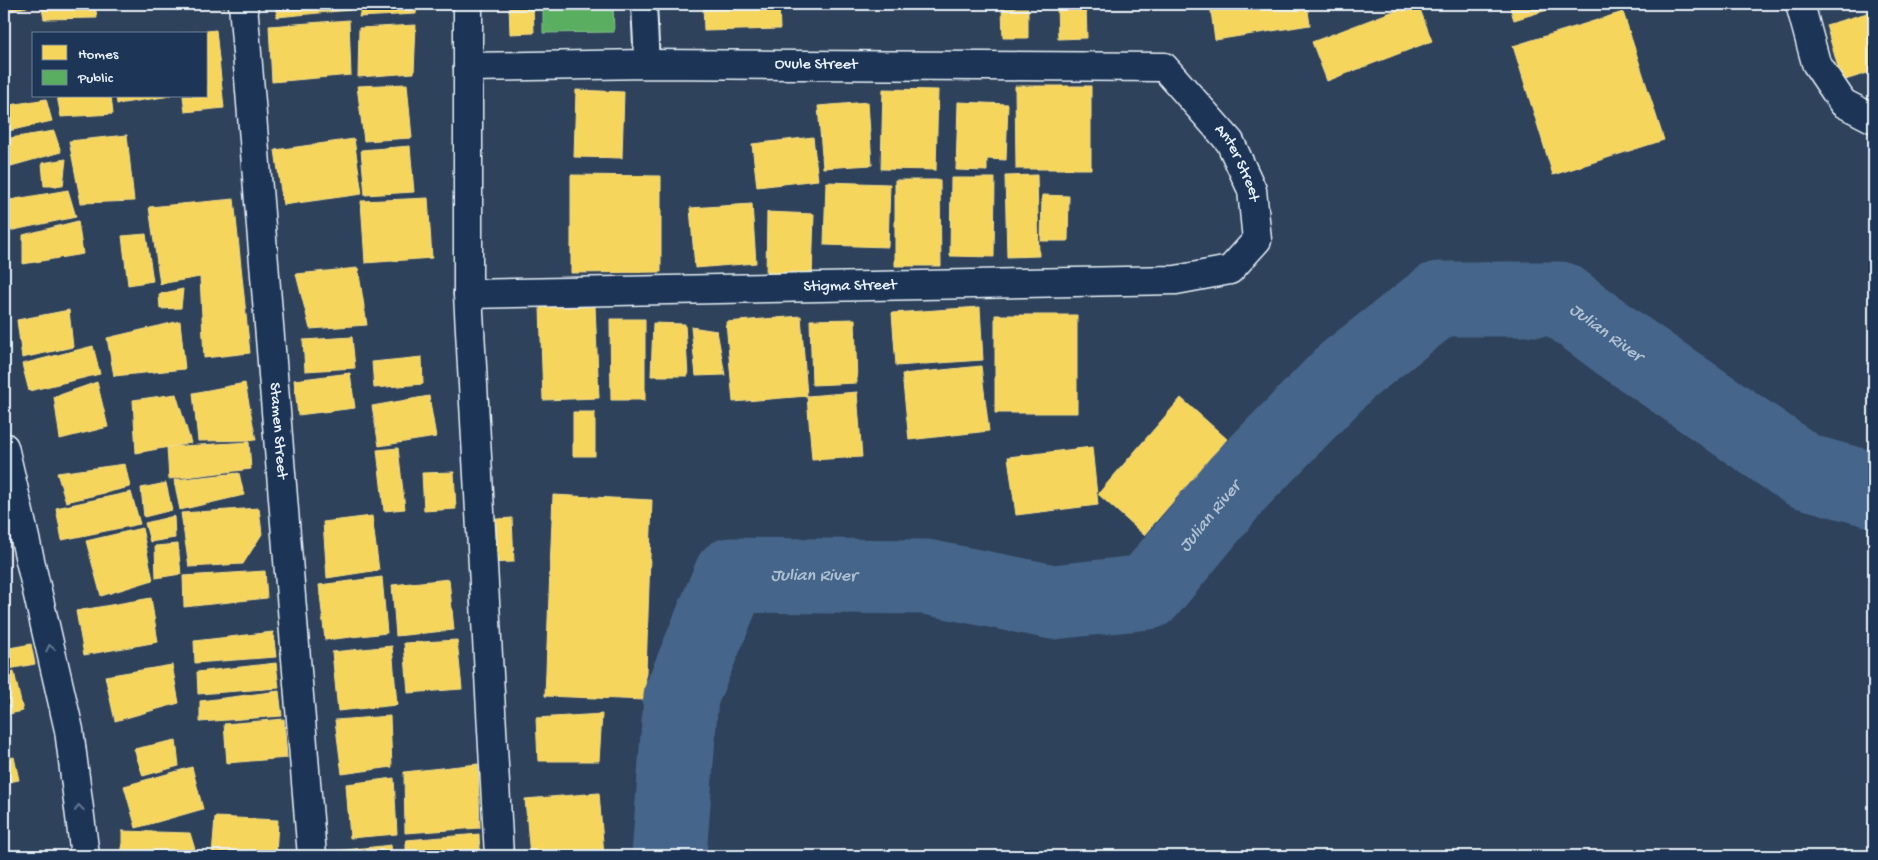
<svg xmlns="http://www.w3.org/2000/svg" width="1878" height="860" font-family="'Gochi Hand',sans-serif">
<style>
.homes{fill:#f6d55c;stroke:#f2dd8b}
.public{fill:#5aae61;stroke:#85c28e}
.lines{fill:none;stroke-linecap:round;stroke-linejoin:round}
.river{stroke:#44658a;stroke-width:75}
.service-casing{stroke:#e8f1f8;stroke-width:28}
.minor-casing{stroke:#e8f1f8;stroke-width:31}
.service{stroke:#1d3557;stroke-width:24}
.minor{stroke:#1d3557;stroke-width:28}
.oneway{stroke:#64778f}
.labels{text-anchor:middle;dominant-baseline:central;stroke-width:5;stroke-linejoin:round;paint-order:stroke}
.street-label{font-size:16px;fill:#e8f1f8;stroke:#1d3557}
.water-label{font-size:18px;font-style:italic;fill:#afc0d2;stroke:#1d3557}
</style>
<rect width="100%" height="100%" fill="#2f425b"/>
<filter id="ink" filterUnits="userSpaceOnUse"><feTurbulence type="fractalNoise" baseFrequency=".02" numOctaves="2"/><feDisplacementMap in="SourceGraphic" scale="10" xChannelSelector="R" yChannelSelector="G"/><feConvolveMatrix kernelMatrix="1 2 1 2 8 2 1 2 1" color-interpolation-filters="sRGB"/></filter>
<g filter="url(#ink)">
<path class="homes" d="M4,4H26L27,7L4,12Z
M41,4H95L97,18L44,19Z
M173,4H225V7L174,6Z
M275,4H350V10L277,17Z
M362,4H417L416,14L359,17Z
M509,4H533L534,33L510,34Z
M703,4H779L780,29L704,31Z
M1057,4H1086L1087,38L1058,39Z
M1210,4H1307L1310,25L1215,40Z
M1412,4H1418L1432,41L1327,81L1312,42Z
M1509,4H1567L1514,20Z
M1002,8H1028V38H1003Z
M1874,11V71L1842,81L1826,25Z
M1623,12L1664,140L1553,175L1513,46Z
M349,20L351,75L272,82L269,26Z
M416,25L414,73L358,77L359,28Z
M216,30L224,108L185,112L183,96H206V34H177Z
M407,84L412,138L364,141L357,86Z
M1015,86H1091V169H1016Z
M883,89L938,90L936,170L881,169Z
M576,90L624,92L622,158L574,157Z
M57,96H111L113,114L61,117Z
M116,96H171L117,104Z
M46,99L52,121L4,132V106Z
M868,102L872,165L823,168L818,106Z
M958,102L1008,104L1006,160L987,159V171L956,170Z
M54,131L61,152L4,168V139Z
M127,135L134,201L81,203L69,141Z
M813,137L818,180L757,187L752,144Z
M354,139L362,194L283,205L275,150Z
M410,146L414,192L365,195L361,150Z
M66,159L63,186H44L42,163Z
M571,175L661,176V272L571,273Z
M1037,175L1039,256L1007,257L1005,176Z
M951,178H995L994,257L950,256Z
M895,180H940L941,266H895Z
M826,182L890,184L888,247L824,245Z
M68,190L76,217L4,232V201Z
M1042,195L1069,196L1068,241H1041Z
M428,198L432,258L365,263L361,201Z
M234,199L250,353L204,358L200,277L160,284L149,207Z
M752,204L756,263L695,268L690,208Z
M767,212L814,214L812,278L766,277Z
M78,221L83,254L23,264V235Z
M146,234L153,281L128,285L122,236Z
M358,268L367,325L310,329L296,274Z
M183,289L181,308L160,309L159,294Z
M595,306L599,398L543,400L540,307Z
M980,307L983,360L896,366L892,313Z
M69,310L73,347L22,358L17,320Z
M995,315H1077V413H995Z
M801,316L807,396L733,402L726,322Z
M610,319H645V400H611Z
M855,319L857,383L812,385L810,320Z
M180,321L185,369L114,376L107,338Z
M653,323L685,324L688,376H651Z
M691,327L717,331L725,375L696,376Z
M352,337L355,368L305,371L303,340Z
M93,346L100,374L29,391L22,364Z
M422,357L423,384L374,388L372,362Z
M981,366L989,431L909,440L902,374Z
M350,373L355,408L298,415L294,380Z
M97,382L108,427L60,439L54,397Z
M245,383L256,440L198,441L193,393Z
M857,392L862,457L812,460L807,396Z
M176,394L191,443L136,453L133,400Z
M429,396L436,437L379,446L372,406Z
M1181,398L1227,439L1144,535L1098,494Z
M573,412H595V456H573Z
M249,442L251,469L169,479L167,447Z
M1092,447L1098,505L1016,515L1008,457Z
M398,448L405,509L384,511L377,450Z
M125,464L130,487L66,502L57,473Z
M454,472L456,509L424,511L422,473Z
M239,473L244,495L180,510L174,480Z
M166,483L172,510L144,517L141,488Z
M131,492L140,524L62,540L56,508Z
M553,495L652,500L645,700L545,696Z
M259,508L262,534L243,564L189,567L181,513Z
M174,516L175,538L150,542L145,523Z
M372,516L379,570L327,578L323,522Z
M512,518L514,562L484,563L483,520Z
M142,528L153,580L101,596L86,541Z
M178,544L181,574L156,578L155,546Z
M265,571L267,598L184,607L183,576Z
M382,577L387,633L325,640L319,585Z
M449,579L454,630L396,636L392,585Z
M151,598L158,642L84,655L76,611Z
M273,632L276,657L195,663L194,641Z
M457,640L462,689L408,693L404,643Z
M31,644L35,664L4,670V649Z
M392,646L397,705L338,711L332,652Z
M276,663L279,688L198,694L197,672Z
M172,665L179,703L115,721L105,676Z
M14,672L23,711L4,715V674Z
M279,691L282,716L200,722V701Z
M602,714L599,761H538L536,718Z
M390,716L392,767L342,774L335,720Z
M284,719L287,758L227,763L224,724Z
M176,740L179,766L143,776L134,749Z
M14,757L19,780L4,783V759Z
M478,764L480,828L405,833L404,772Z
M192,767L203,809L136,828L124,786Z
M394,778L397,834L350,838L346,784Z
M599,793L604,855L530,856L525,799Z
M215,817L278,820L276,856H212Z
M122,831L190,833L197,856H122Z
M479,834L480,856H406V840Z
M391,845L392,856H337V851Z"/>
<path class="public" d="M543,4H613L614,32L543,33Z"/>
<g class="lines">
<path class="river" id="s1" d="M669,856L681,696L731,575L926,577L1053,602L1148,592L1238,483L1347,371L1439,299H1560L1620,344L1804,471L1874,490"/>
<g class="service-casing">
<path id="service" d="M644,4L647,64"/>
</g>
<g class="minor-casing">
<g id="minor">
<path id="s2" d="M243,4L312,856"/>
<path d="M468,4V294L499,856"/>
<path d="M1800,4L1816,63L1843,103L1874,119"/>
<path id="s3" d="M468,67L647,64L1164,67L1230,142L1252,190L1257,240L1230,270L1176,280L468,294"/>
<path d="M4,447L69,730L85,856"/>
</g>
</g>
<use href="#service" class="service"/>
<use href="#minor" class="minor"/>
</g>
<defs><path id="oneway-chevron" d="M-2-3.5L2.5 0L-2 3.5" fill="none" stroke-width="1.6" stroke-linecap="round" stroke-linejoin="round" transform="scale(1.25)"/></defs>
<g class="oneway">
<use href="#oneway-chevron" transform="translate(50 648) rotate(-103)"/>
<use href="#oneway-chevron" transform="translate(79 808) rotate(-97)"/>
</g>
</g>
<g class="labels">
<g class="street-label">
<text stroke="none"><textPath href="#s3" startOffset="348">Ovule Street</textPath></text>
<text stroke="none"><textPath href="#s3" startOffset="818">Anter Street</textPath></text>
<text transform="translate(850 287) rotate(-1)">Stigma Street</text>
<text stroke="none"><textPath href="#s2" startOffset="428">Stamen Street</textPath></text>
</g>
<g class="water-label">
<text stroke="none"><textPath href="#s1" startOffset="1304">Julian River</textPath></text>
<text stroke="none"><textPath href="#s1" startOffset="809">Julian River</textPath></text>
<text stroke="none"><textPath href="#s1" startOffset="374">Julian River</textPath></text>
</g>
</g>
<rect width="1878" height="860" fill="none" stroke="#1d3557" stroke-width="20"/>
<rect x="10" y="10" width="1858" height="840" fill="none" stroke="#e8f1f8" stroke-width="2" filter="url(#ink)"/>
<rect x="32" y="32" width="175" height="65" fill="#1d3557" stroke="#6e8097"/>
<rect x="42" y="45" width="25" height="15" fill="#f6d55c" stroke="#6e8097"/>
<text x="78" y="58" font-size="15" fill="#e8f1f8">Homes</text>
<rect x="42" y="70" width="25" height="15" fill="#5aae61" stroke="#6e8097"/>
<text x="78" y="82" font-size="15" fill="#e8f1f8">Public</text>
</svg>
